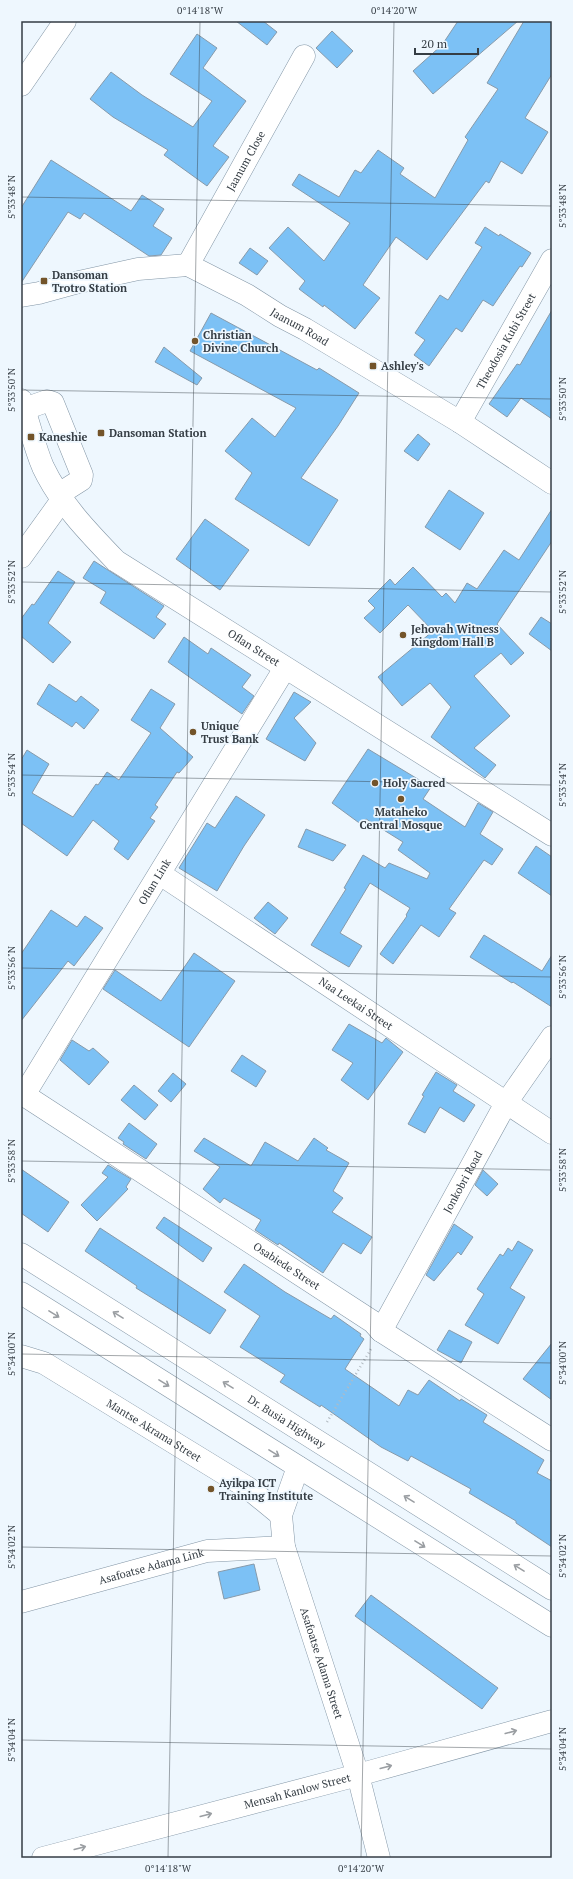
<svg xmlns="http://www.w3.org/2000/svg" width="573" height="1879" font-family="'PT Serif',serif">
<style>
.building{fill:#7cc1f5;stroke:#879aaa}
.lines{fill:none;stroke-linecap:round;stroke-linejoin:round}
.minor-casing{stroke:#8396a6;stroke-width:23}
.major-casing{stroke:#8396a6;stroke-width:23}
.highway-casing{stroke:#8396a6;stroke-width:23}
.path{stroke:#b3bbc2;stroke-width:2.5;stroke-dasharray:1 3;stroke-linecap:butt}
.minor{stroke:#fff;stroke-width:22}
.major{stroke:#fff;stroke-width:22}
.highway{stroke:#fff;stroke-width:22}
.oneway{stroke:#9a9ea2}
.ticks{fill:none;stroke:#353d44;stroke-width:1;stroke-opacity:0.45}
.poi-dot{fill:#73542a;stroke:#eef7fe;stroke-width:1.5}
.labels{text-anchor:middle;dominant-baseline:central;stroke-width:3.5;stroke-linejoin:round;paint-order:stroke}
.street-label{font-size:11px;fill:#353d44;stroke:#eef7fe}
.poi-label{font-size:11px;font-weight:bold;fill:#353d44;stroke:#eef7fe;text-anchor:start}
.neatline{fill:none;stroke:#353d44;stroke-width:1.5}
.ticks-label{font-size:10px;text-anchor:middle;fill:#353d44}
</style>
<rect width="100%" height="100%" fill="#eef7fe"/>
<path class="building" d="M236,21H263L277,32L267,45Z
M458,21H518L433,94L413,71L442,45Z
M524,21H552V74L525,118L548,132L522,174L501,161L489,183L486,181L427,260L396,237L363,285L380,298L355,329L324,305L323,307L299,289L305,281L269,248L288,227L324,261L350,223L292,185L299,174L339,197L355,170L361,173L378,150L404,168L400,174L435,198L468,140L465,137L498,89L487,83Z
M332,31L353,51L337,68L316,48Z
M197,34L217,48L203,68L246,101L213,146L229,157L207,186L164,155L168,150L113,117L90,99L111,72L142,95L193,127L212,101L170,74Z
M51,160L131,211L142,195L164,209L153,226L172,238L161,255L149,256L84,213L80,219L68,212L21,283V208Z
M485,227L499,236L500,234L531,253L522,267L520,266L493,306L483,300L462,332L456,328L429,366L414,355L425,340L415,333L440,295L448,300L482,247L475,243Z
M250,248L268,261L257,275L239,263Z
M552,310V419L521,398L507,417L489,404L517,364L520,365Z
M211,313L317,370L319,368L359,393L338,426L301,478L338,500L309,546L235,499L252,473L225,451L252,418L275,437L296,408L190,351Z
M164,347L202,378L197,385L155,362Z
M418,434L430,444L418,461L404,451Z
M449,490L484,513L460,550L425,527Z
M552,509V541L497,624L524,653L511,665L501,653L474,676L510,716L474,748L496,765L485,778L431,737L451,707L430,683L402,706L378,677L433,631L408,605L380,633L364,618L375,608L368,601L390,579L395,585L413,567L442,597L446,593L455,603L467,583L477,589L504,550L519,560Z
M205,519L249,550L220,590L176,559Z
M94,561L164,606L156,617L166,624L154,639L100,603L106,592L83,578Z
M58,571L75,582L48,623L71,642L53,663L21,636V619L32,604L34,605Z
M541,617L552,624V651L529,634Z
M184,637L208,654L211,648L251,675L242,687L254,696L242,714L168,662Z
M49,684L76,702L81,696L99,710L84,729L76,722L72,727L37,704Z
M151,689L175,704L160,728L193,757L179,773L177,772L155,805L158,807L150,818L155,821L128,860L114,849L119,841L93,820L67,856L21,823V760L27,750L49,764L32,793L73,817L96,784L98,785L107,772L119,780L151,733L131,720Z
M294,692L311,702L294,718L316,743L305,761L266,739Z
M368,749L431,787L423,799L465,827L478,803L493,812L480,834L503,849L492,865L484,860L449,909L456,913L439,937L421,925L393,964L380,954L407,916L406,915L410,908L370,883L340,933L362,946L349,967L311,945L346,889L344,888L363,855L385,868L389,863L427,879L430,873L398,850L403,842L366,819L362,825L332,803Z
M236,796L265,815L244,846L217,891L179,868L207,823L215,828Z
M306,829L346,845L333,861L298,847Z
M536,846L552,857V896L518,873Z
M268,902L288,918L275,934L254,918Z
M51,910L77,927L85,916L103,928L74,966L68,961L21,1021V954Z
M484,935L542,971L552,955V1007L513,982L512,983L470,957Z
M194,953L235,981L189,1047L103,989L115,970L161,1001Z
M349,1024L382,1043L386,1038L403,1052L368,1100L341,1080L353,1063L332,1050Z
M72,1040L89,1051L93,1048L109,1062L89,1085L60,1060Z
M242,1055L266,1071L256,1087L231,1071Z
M436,1072L457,1085L453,1091L475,1105L464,1122L440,1107L425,1133L408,1124L424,1096L422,1095Z
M173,1073L186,1084L171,1102L158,1091Z
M134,1085L158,1105L145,1120L121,1100Z
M129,1123L157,1144L146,1159L123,1144L124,1142L118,1138Z
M204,1138L251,1166L265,1142L298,1161L314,1138L328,1148L326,1150L349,1163L333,1191L343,1198L332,1212L372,1237L361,1254L343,1243L323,1273L279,1243L278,1245L255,1230L261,1220L224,1198L220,1203L203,1189L220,1167L194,1151Z
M108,1165L131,1179L126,1187L128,1189L97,1221L81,1205L108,1177L102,1173Z
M21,1169L69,1202L48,1232L21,1213Z
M483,1170L498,1184L487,1196L475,1185Z
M164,1217L212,1248L203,1262L156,1228Z
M454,1224L473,1237L461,1255L458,1252L434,1281L426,1275Z
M100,1228L226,1310L210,1334L136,1288L137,1286L85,1251Z
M518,1241L533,1250L510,1288L525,1297L498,1344L465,1325L484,1294L477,1289L500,1254L503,1256L508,1248L512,1251Z
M244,1264L285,1292L331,1319L334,1315L361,1334L360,1336L364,1339L345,1369L399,1406L408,1390L418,1395L429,1380L460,1401L461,1399L487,1415L483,1422L544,1460L537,1473L552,1481V1547L516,1523V1521L469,1493L471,1489L411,1456L408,1461L381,1447L321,1405L320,1407L280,1382L285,1375L240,1347L260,1316L224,1292Z
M449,1330L472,1342L461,1363L437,1350Z
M552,1343V1400L523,1379Z
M254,1564L260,1590L224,1599L218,1572Z
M371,1595L498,1688L482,1709L355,1616Z"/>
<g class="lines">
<g class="minor-casing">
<g id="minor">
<path id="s1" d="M188,265L304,56"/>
<path id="s2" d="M21,296L39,293L79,282L138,269L188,265L247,295L280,316L305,329L460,422L552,483"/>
<path id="s3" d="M21,400C29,422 34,446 43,467C60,503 88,532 116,561L552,835"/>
<path d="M24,409L47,401L53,403L82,475L81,480L59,494"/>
<path id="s4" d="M460,422L552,260"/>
<path d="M21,557L62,500"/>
<path id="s5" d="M160,874L552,1133"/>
<path id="s6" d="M21,1093L373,1322L381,1331L552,1440"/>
<path id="s7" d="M24,1095L285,668"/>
<path id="s8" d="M381,1331L506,1103L552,1037"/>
<path id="s9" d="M21,1356L44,1363L248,1488L281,1515"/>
<path id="s10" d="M298,1467L281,1515L284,1547L358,1775L379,1858"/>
<path id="s11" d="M21,1602L207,1551L284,1547"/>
<path id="s12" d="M43,1858L358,1775L552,1721"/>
</g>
</g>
<g class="major-casing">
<path id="major" d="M21,85L65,21"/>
</g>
<g class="highway-casing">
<g id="highway">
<path id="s13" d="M21,1254L552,1589"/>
<path d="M21,1293L552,1626"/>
</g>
</g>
<path class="path" d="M327,1422L371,1349"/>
<use href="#minor" class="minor"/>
<use href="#major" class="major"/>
<use href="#highway" class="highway"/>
</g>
<defs><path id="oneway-shaft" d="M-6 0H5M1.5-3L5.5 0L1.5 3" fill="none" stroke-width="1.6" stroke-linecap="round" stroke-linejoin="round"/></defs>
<g class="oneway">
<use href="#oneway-shaft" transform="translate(54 1314) rotate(32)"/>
<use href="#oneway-shaft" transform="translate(118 1315) rotate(-148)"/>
<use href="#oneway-shaft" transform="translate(164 1383) rotate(32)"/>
<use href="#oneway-shaft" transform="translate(228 1385) rotate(-148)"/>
<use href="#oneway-shaft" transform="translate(274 1453) rotate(32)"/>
<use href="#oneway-shaft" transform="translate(409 1499) rotate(-148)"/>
<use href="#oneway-shaft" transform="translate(420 1544) rotate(32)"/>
<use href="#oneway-shaft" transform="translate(519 1568) rotate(-148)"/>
<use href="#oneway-shaft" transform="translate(511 1732) rotate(-15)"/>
<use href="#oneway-shaft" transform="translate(386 1767) rotate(-15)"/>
<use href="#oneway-shaft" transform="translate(206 1815) rotate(-15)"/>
<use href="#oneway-shaft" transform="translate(80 1848) rotate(-15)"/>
</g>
<path class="ticks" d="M21,197L552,206M21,390L552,399M21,582L552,592M21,775L552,785M21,968L552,977M21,1161L552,1170M21,1354L552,1363M21,1547L552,1556M21,1740L552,1749M168,1858L200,21M361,1858L394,21"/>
<g class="poi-dot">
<rect x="40" y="277" width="8" height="8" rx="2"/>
<circle cx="195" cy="341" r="4"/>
<rect x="369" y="362" width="8" height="8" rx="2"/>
<rect x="97" y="429" width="8" height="8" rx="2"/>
<rect x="27" y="433" width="8" height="8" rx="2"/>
<circle cx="403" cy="635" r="4"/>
<circle cx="193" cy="732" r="4"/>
<circle cx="375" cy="783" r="4"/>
<circle cx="401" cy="799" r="4"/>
<circle cx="211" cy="1489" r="4"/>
</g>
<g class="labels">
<g class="street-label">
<text stroke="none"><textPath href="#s1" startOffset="119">Jaanum Close</textPath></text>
<text stroke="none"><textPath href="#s2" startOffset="298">Jaanum Road</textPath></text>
<text stroke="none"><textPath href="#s4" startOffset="93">Theodosia Kubi Street</textPath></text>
<text stroke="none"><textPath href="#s3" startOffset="353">Oflan Street</textPath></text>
<text stroke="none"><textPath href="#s7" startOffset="250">Oflan Link</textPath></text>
<text stroke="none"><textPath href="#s5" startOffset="235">Naa Leekai Street</textPath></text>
<text stroke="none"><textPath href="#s8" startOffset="170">Jonkobri Road</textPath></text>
<text stroke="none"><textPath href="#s6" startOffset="317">Osabiede Street</textPath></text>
<text stroke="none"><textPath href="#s13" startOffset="314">Dr. Busia Highway</textPath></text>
<text stroke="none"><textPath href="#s9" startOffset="153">Mantse Akrama Street</textPath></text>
<text stroke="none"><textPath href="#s11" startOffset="135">Asafoatse Adama Link</textPath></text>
<text stroke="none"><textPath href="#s10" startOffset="205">Asafoatse Adama Street</textPath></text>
<text stroke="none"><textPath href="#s12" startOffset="263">Mensah Kanlow Street</textPath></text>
</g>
<g class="poi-label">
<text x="52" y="275">Dansoman<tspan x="52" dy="13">Trotro Station</tspan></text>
<text x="203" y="335">Christian<tspan x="203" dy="13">Divine Church</tspan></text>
<text x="381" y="366">Ashley's</text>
<text x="109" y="433">Dansoman Station</text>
<text x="39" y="437">Kaneshie</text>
<text x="411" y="629">Jehovah Witness<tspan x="411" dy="13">Kingdom Hall B</tspan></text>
<text x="201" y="726">Unique<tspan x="201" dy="13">Trust Bank</tspan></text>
<text x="383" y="783">Holy Sacred</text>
<text x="401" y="812" text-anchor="middle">Mataheko<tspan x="401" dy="13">Central Mosque</tspan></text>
<text x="219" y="1483">Ayikpa ICT<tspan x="219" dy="13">Training Institute</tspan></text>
</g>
</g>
<rect width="573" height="1879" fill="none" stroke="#eef7fe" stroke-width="44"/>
<path d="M415 48v6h63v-6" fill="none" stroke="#353d44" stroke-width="2"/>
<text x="421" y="48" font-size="12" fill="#353d44" stroke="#eef7fe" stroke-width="3" paint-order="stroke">20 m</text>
<rect x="22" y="22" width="529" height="1835" class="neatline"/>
<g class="ticks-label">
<text x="200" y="14">0°14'18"W</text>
<text x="394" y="14">0°14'20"W</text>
<text transform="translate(11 197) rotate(-90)" y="4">5°33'48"N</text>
<text transform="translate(562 206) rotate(-90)" y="4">5°33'48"N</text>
<text transform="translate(11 390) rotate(-90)" y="4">5°33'50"N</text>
<text transform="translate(562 399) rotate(-90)" y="4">5°33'50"N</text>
<text transform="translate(11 582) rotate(-90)" y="4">5°33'52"N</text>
<text transform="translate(562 592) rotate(-90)" y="4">5°33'52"N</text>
<text transform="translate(11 775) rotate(-90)" y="4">5°33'54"N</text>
<text transform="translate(562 785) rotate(-90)" y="4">5°33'54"N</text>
<text transform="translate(11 968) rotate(-90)" y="4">5°33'56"N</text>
<text transform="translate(562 977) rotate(-90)" y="4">5°33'56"N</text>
<text transform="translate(11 1161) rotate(-90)" y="4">5°33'58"N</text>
<text transform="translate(562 1170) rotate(-90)" y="4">5°33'58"N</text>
<text transform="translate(11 1354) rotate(-90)" y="4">5°34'00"N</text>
<text transform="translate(562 1363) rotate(-90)" y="4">5°34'00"N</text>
<text transform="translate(11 1547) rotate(-90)" y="4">5°34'02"N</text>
<text transform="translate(562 1556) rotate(-90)" y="4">5°34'02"N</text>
<text transform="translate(11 1740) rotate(-90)" y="4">5°34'04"N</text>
<text transform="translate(562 1749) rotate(-90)" y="4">5°34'04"N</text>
<text x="168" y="1872">0°14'18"W</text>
<text x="361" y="1872">0°14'20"W</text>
</g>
</svg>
